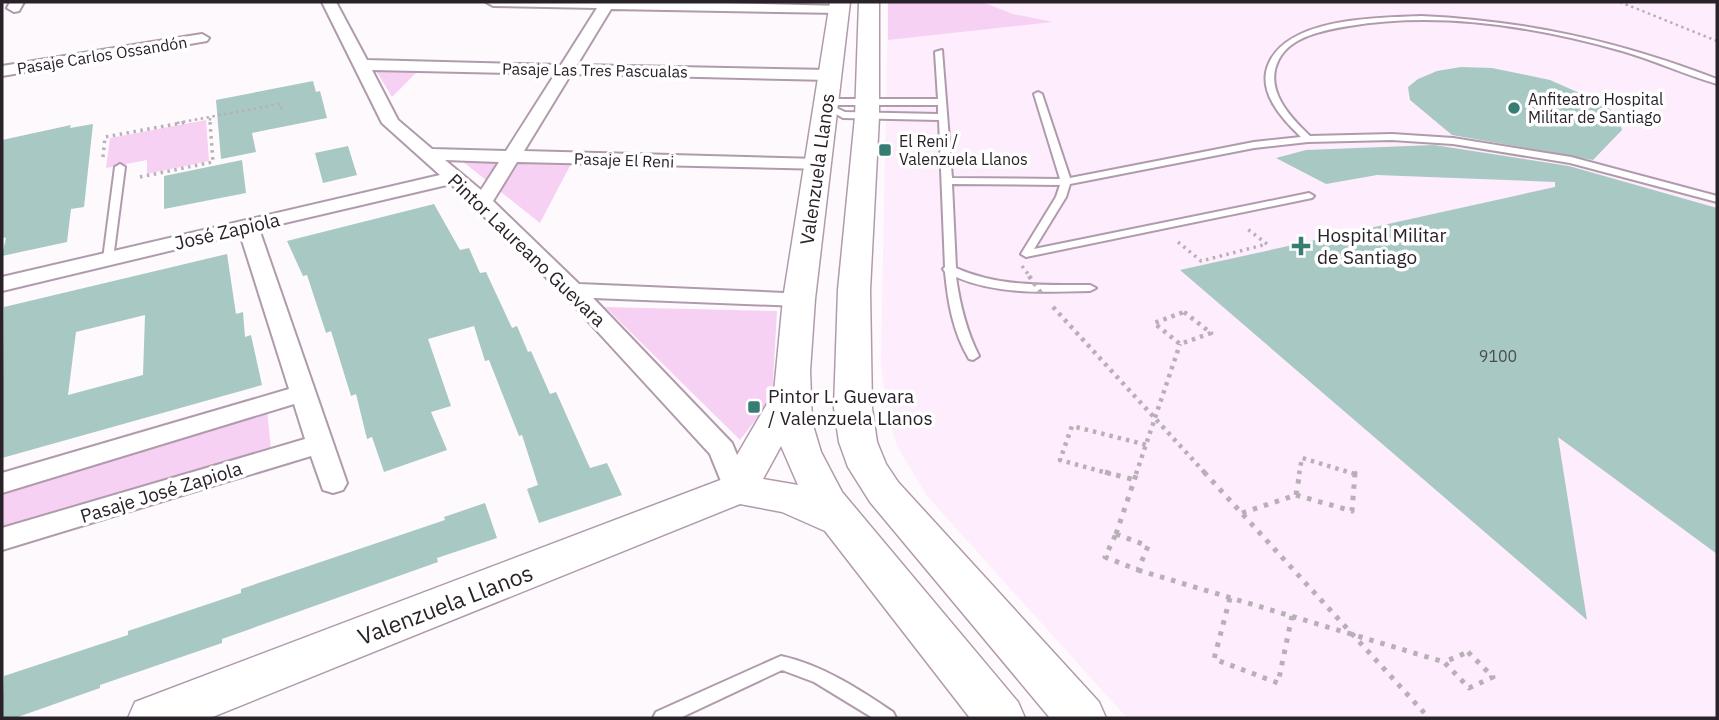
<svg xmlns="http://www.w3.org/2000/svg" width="1719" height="720" font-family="'IBM Plex Sans',sans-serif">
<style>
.built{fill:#feedfc}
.green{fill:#f7d1f3}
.building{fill:#a8c8c3;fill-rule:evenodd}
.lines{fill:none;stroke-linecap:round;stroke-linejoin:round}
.lane-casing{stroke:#b09bad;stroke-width:4}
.street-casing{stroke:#b09bad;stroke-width:4}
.secondary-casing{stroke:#b09bad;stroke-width:3}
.path-far3{stroke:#b7b1b6;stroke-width:2.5;stroke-dasharray:2.5 3.5;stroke-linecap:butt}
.path-far2{stroke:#b7b1b6;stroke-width:3.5;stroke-dasharray:2.5 4.5;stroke-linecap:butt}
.path-far1{stroke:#b7b1b6;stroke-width:4.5;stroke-dasharray:3.5 5;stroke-linecap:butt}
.path{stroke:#b7b1b6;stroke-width:5;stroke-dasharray:4.5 7;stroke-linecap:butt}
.lane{fill:#fff;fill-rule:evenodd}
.street{fill:#fff;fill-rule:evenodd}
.secondary{fill:#fff;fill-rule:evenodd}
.path-bridge-far1{stroke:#b7b1b6;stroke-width:3.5;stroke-dasharray:2.5 4.5;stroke-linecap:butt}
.path-bridge{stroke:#b7b1b6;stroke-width:4.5;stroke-dasharray:3.5 5;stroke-linecap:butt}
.poi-dot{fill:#367d74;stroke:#fff;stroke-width:2.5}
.labels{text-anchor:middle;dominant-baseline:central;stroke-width:7;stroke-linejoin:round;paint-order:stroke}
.far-street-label{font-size:16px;fill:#2a2229;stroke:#fff}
.far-poi-label{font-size:16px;fill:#2a2229;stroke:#fff;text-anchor:start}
.number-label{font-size:16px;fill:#4a4c50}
.street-label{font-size:19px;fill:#2a2229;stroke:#fff}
.poi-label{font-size:19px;fill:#2a2229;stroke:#fff;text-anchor:start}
.near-street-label{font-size:23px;fill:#2a2229;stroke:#fff}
</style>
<rect width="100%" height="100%" fill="#fef9fd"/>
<path class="built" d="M888,2H1717V718H1127L927,496L897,446L887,414L881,363Z"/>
<path class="green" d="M888,2H982L1013,14L1053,22L888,40Z
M375,69L419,70L392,97Z
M206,120L209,161L147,174V160L106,168L110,138Z
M462,161L571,164L540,223Z
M605,307L777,311L772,399L740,440Z
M267,410L271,450L2,530V485Z"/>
<path class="building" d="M1461,67L1492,68L1550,80L1602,103L1618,116L1622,130L1593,160L1452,135L1410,100L1408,87L1418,79L1437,71Z
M313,81L316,92L320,91L327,118L252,133L256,152L221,159L216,100Z
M93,124L84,207L71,209L67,242L2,256L6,238L2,237V140L71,125L70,128Z
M1434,145L1569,166L1717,208V554L1558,437L1587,620L1180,270L1555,187V182L1377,175L1326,184L1276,158L1306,150Z
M348,146L357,175L323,183L315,153Z
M242,160L246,193L164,209V176Z
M434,204L460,250L469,248L480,273L486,272L512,328L517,326L528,352L531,351L550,394L556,392L590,468L607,463L622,495L539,523L527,489L538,485L522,435L519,436L489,360L485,361L474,326L428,339L451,406L431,412L447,450L384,472L372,437L367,439L356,394L351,396L331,331L326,333L307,275L303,276L287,241Z
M227,254L236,314L243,312L245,337L251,335L262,385L2,458L4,307ZM145,315L143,375L68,395L76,332Z
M485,503L497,538L437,558L438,562L222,639V643L100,685V688L15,718H2L4,676L128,635V631L241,593V589L445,520L444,517Z"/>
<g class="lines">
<g class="lane-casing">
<path id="lane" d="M1421,16C1527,21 1618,41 1717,79V84C1685,75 1654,60 1622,51C1534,26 1439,11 1349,26C1325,30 1291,36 1279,59C1263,89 1290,117 1310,136L1392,134L1453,138L1571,157L1717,196V202L1570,163L1453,144L1392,140L1308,142L1254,148L1070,184L1066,197L1034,249L1309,193L1314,196L1312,198L1026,257L1021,254L1056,197L1060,185L952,184L956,268C999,287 1044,285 1090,285L1096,288L1090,291C1046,292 998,295 956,277C960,305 966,330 979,356L973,360L969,359C953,332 948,303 945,272L943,269L945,267L939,120L843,118L822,106L824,104L822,102L826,99H938L935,52L942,50L952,178L1060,179L1034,94L1038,92L1042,94L1070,178L1254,142L1301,137C1282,119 1256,91 1269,63C1290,17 1378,18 1421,16ZM830,105H938V114L845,112Z
M120,164L125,167L113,259L108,262L103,259L115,167Z
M781,656C822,665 859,689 893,712L896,718H873L814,682L782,670L680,718H653L656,712Z"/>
</g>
<g class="street-casing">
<path id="street" d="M10,2H24L19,11L14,12L7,8Z
M322,2H336L367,60L561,65L597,8L493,6L486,2H688L844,6L846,9L839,13L611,9L577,65L830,70L838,75L830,80L571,74L524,151L819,159L828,165L826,169L517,162L493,201L579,284L807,294L810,299L807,304L799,306L593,298L732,443L751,489L747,496L737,499L727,496L710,454L565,296L451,184L259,229L347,483L343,490L333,493L323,490L311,456L2,550V528L305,439L294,404L2,493V473L289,389L240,234L2,291V277L440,175L382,123ZM372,70L555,74L506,151L432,149L398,120ZM445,160L499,162L481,190Z
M202,34L209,38L207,41L2,76V66Z"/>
</g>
<g class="secondary-casing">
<path id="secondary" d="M830,2H850L815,299L810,371L812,422L821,452L842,492L1018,702L1025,718H970L825,531L782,512L740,504L210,718H128L135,702L723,479L774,392L783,299ZM781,446L798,485L763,479Z
M859,2H879V117L870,290L872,408L877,442L886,464L898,482L1099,702L1106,718H1050L870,502L848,467L839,442L834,408L838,290L855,117Z"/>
</g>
<path class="path-far3" d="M1620,2L1717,41
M210,118V123
M177,123L280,104L282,111"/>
<path class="path-far2" d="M103,157L105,137L187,122
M140,177L213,162L210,122
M1178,242L1201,261L1267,244L1246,228"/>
<path class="path-far1" d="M1053,307L1206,474
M1184,312L1211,333L1180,344L1154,323Z
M1111,474L1060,460L1072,426L1147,445
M1136,474L1180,344
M1299,474L1302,458L1355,474"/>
<path class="path" d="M1105,472L1135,480
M1204,472L1429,718
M1296,495L1352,511L1355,473L1351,472
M1296,495L1300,472
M1242,513L1296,495
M1116,534L1137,472
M1116,534L1148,546L1138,570L1105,557Z
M1138,570L1444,662
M1230,598L1214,659L1278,683L1292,616
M1468,652L1493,677L1469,688L1444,662Z"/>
<use href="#lane" class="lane"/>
<use href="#street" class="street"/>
<use href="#secondary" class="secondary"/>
<path class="path-bridge-far1" d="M1022,266L1031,278"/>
<path class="path-bridge" d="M1029,276L1041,293"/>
</g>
<g class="poi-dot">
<circle cx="1514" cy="108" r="7"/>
<rect x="878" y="143" width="14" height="14" rx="3.5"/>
<path d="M1297.5 235.5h7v7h7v7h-7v7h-7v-7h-7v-7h7z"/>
<rect x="747" y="400" width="14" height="14" rx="3.5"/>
</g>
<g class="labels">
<g class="far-street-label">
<text transform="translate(102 55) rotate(-9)">Pasaje Carlos Ossandón</text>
<text transform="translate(595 70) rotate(1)">Pasaje Las Tres Pascualas</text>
<text transform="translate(624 160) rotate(2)">Pasaje El Reni</text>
</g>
<g class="far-poi-label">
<text x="1528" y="99">Anfiteatro Hospital<tspan x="1528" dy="18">Militar de Santiago</tspan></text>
<text x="899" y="141">El Reni /<tspan x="899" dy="18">Valenzuela Llanos</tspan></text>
</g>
<g class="number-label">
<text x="1498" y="356">9100</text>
</g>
<g class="street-label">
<text transform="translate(817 169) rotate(-82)">Valenzuela Llanos</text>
<text transform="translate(227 231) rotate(-13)">José Zapiola</text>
<text transform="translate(527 250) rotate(44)">Pintor Laureano Guevara</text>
<text transform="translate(161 492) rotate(-17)">Pasaje José Zapiola</text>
</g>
<g class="poi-label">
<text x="1317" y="235">Hospital Militar<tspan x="1317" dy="22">de Santiago</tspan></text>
<text x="768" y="396">Pintor L. Guevara<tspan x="768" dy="22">/ Valenzuela Llanos</tspan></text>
</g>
<g class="near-street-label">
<text transform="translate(445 604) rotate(-21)">Valenzuela Llanos</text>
</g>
</g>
<rect width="1719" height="720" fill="none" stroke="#2a2229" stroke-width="7"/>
</svg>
